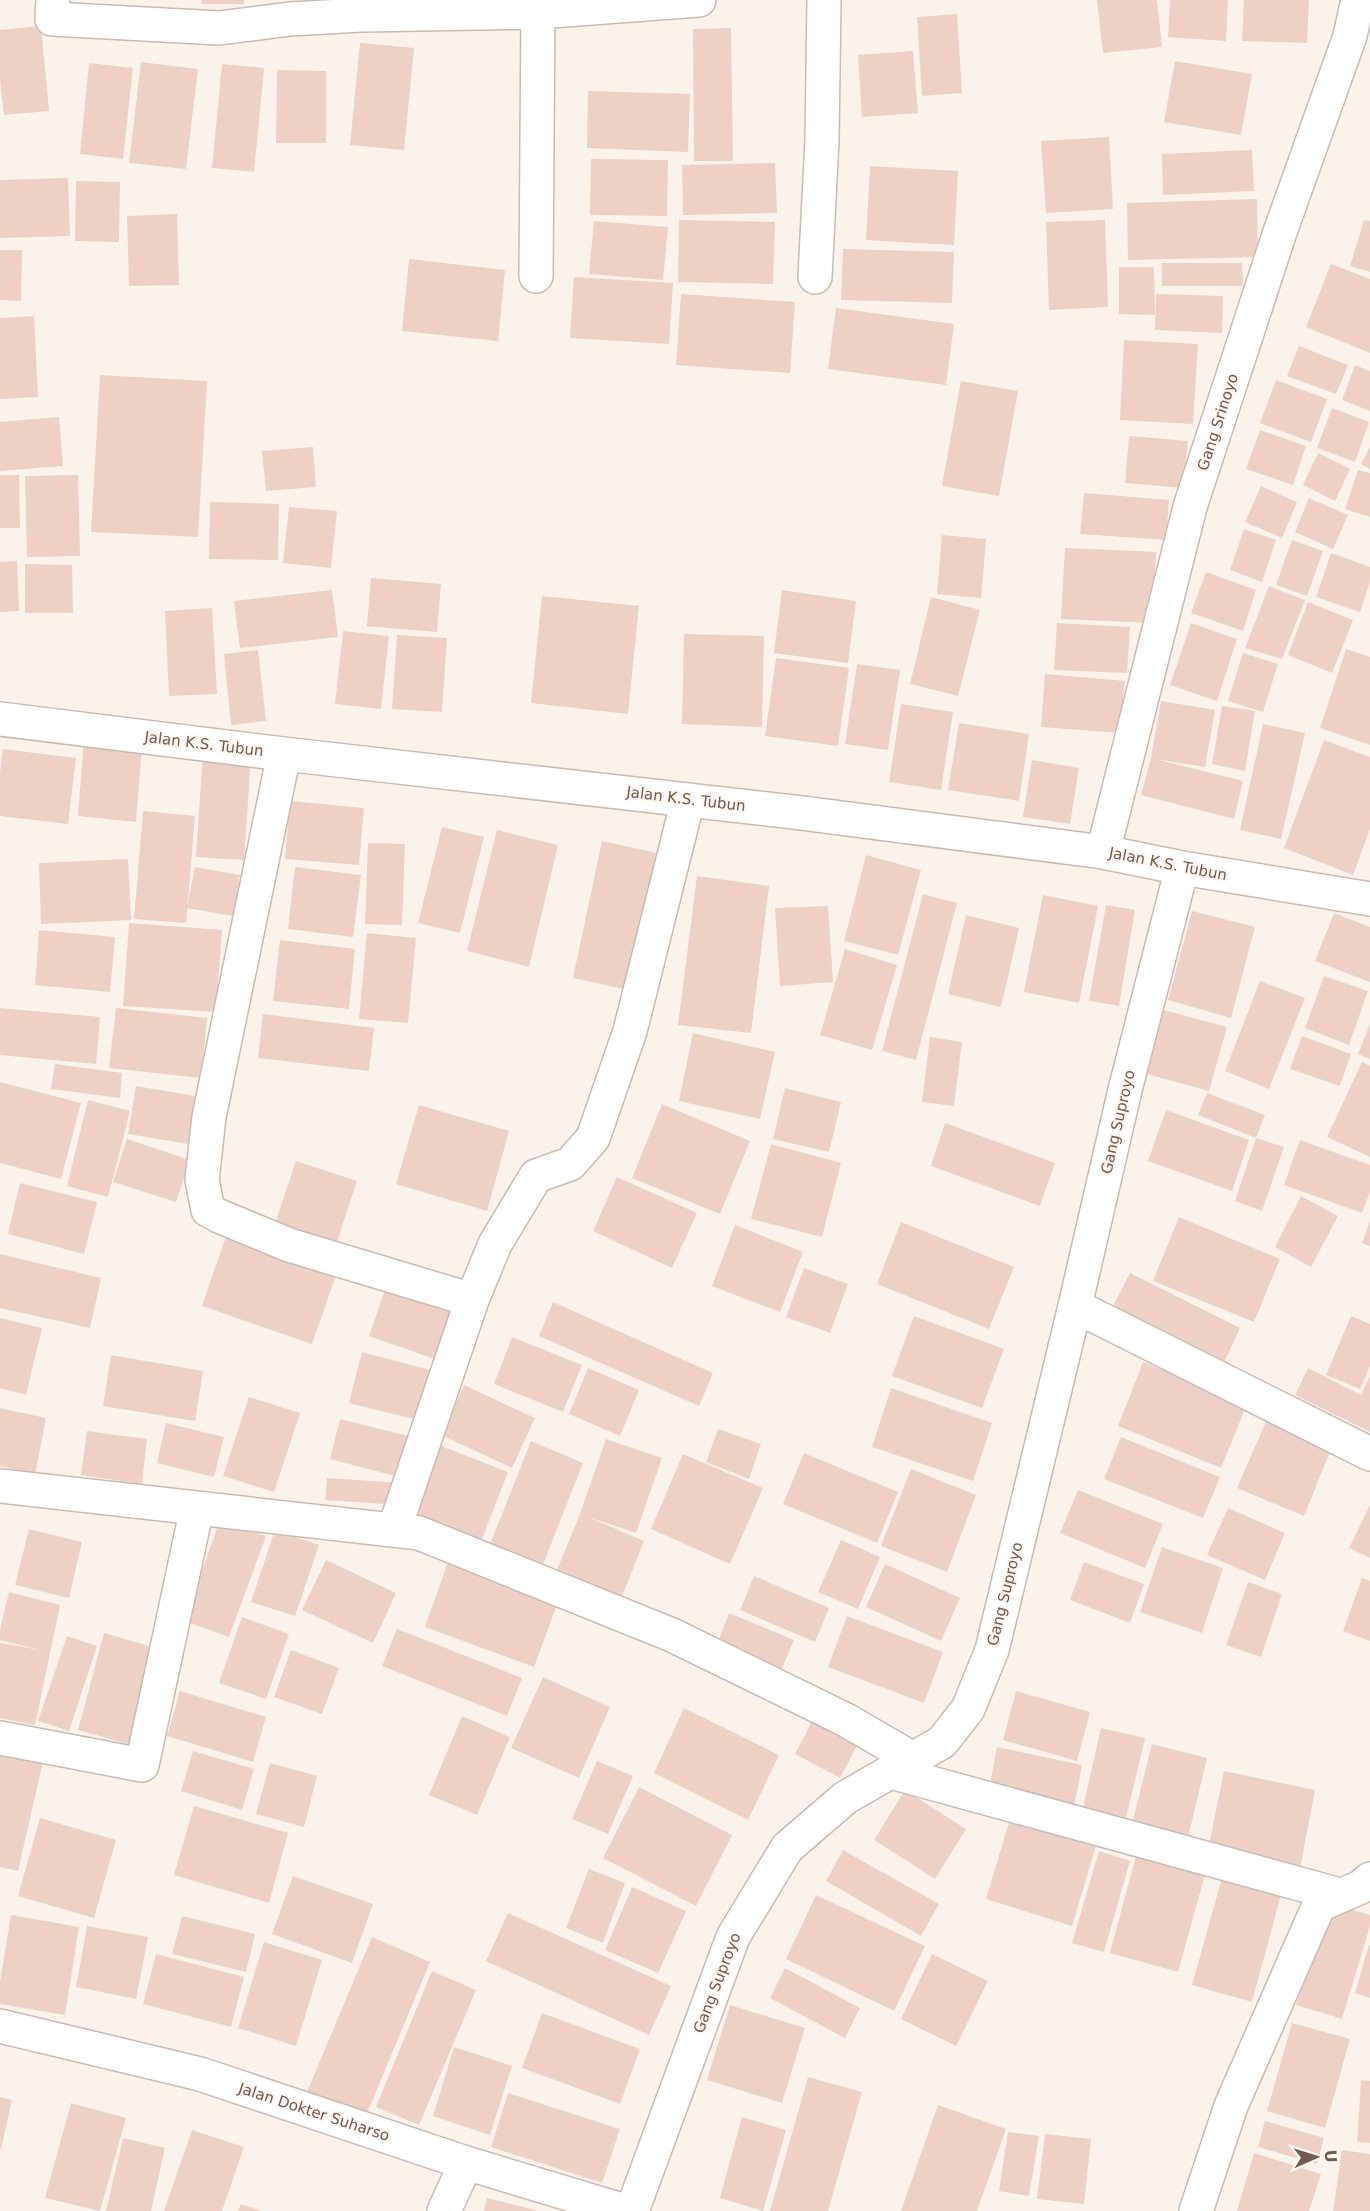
<svg xmlns="http://www.w3.org/2000/svg" width="1370" height="2211" font-family="'DejaVu Sans',sans-serif">
<style>
.building{fill:#eed1c4}
.lines{fill:none;stroke-linecap:round;stroke-linejoin:round}
.minor-casing{stroke:#ccbab0;stroke-width:36}
.minor{stroke:#fff;stroke-width:33}
.labels{text-anchor:middle;dominant-baseline:central;stroke-width:4.5;stroke-linejoin:round;paint-order:stroke}
.street-label{font-size:15px;fill:#73594f;stroke:#fef7f0}
</style>
<rect width="100%" height="100%" fill="#fbf3ea"/>
<path class="building" d="M202,0H244V4H202Z
M1097,0H1157L1162,47L1103,53Z
M1170,0H1228L1226,41L1168,37Z
M1244,0H1309L1307,43L1242,41Z
M957,14L962,93L922,96L917,17Z
M41,26L49,111L4,115L0,80V30Z
M731,28L733,161H694L693,29Z
M360,43L414,48L404,150L350,145Z
M913,51L918,113L862,117L858,55Z
M1175,61L1252,74L1241,135L1164,122Z
M141,62L198,69L186,169L129,163Z
M89,63L133,68L123,159L80,154Z
M222,64L264,68L254,172L212,168Z
M277,70L326,71V143H276Z
M588,91L690,94L688,152L587,148Z
M1109,137L1113,209L1046,213L1041,141Z
M1252,150L1254,191L1163,195L1162,154Z
M591,159L668,160L667,216L590,215Z
M775,163L777,213L683,215L682,165Z
M870,166L958,171L954,245L866,240Z
M68,178L70,236L0,238V180Z
M76,181L120,182L119,242L75,241Z
M1257,199L1258,257L1128,260L1127,203Z
M177,214L179,285L129,286L127,216Z
M679,220L775,222L773,284L678,282Z
M1105,220L1108,307L1049,310L1046,222Z
M1364,220L1370,221V272L1350,266Z
M594,221L668,227L663,280L589,274Z
M843,249L954,252L952,303L841,300Z
M0,250H22L21,301L0,300Z
M409,259L505,270L498,341L402,331Z
M1162,263H1242L1243,286H1162Z
M1331,264L1370,279V353L1306,327Z
M1119,267H1154L1155,315L1119,314Z
M574,277L673,283L669,344L570,338Z
M681,294L795,302L790,373L676,365Z
M1156,294L1223,296L1222,333L1155,330Z
M836,308L954,324L946,385L828,369Z
M34,316L38,397L0,399V318Z
M1124,340L1198,344L1193,424L1120,420Z
M1299,346L1348,365L1336,394L1287,376Z
M1355,365L1370,371V411L1342,400Z
M100,375L207,381L198,537L91,532Z
M1276,380L1327,399L1311,442L1260,423Z
M961,381L1018,391L999,496L942,486Z
M1332,408L1369,422L1355,462L1317,448Z
M59,417L63,466L0,471V422Z
M1260,430L1306,446L1293,485L1246,469Z
M1129,436L1188,441L1183,488L1125,483Z
M313,447L316,487L266,491L262,451Z
M1370,447V469L1361,464Z
M1318,453L1350,469L1335,501L1303,485Z
M1358,470L1370,473V517L1345,509Z
M0,475H19L20,528H0Z
M78,475L80,556L27,557L25,476Z
M1261,486L1297,502L1282,538L1245,522Z
M1084,493L1169,500L1166,540L1080,534Z
M1309,498L1348,515L1333,549L1295,532Z
M210,502L279,504L278,560L209,559Z
M289,507L337,511L331,568L283,563Z
M1244,529L1276,540L1262,582L1230,570Z
M942,535L986,539L981,598L937,594Z
M1292,540L1323,551L1307,596L1276,585Z
M1065,548L1156,552L1153,623L1061,619Z
M1331,553L1370,567V582L1360,612L1316,597Z
M17,561L19,611L0,612V562Z
M25,564L72,565L73,613H25Z
M1206,572L1256,590L1243,631L1191,613Z
M371,578L441,584L437,632L367,626Z
M1269,586L1305,600L1282,659L1245,648Z
M332,590L338,637L240,648L234,601Z
M782,590L856,601L848,663L774,653Z
M542,596L639,606L628,714L531,703Z
M931,597L980,610L958,696L910,684Z
M1308,602L1353,620L1332,673L1288,655Z
M212,608L217,694L169,696L165,611Z
M1057,623L1130,627L1127,673L1054,670Z
M1191,623L1237,639L1217,701L1170,685Z
M343,631L389,636L381,709L335,704Z
M684,634L764,636L762,727L682,724Z
M397,635L447,638L442,712L392,709Z
M1346,649L1370,657V745L1320,728Z
M258,650L266,721L231,725L224,654Z
M1243,653L1278,664L1263,712L1228,701Z
M776,658L849,668L838,746L765,736Z
M857,664L900,670L888,750L845,744Z
M1045,674L1125,681L1120,733L1041,727Z
M1161,701L1215,710L1205,767L1155,759L1243,781L1234,819L1141,795L1151,758Z
M901,704L953,712L941,790L889,782Z
M1222,706L1255,711L1245,771L1212,764Z
M959,723L1029,734L1019,801L948,790Z
M1263,724L1305,733L1281,839L1240,830Z
M84,739L142,745L136,822L78,816Z
M1324,740L1370,757V829L1353,875L1284,848Z
M3,749L76,758L68,824L0,816V773Z
M203,753L251,757L244,860L196,857Z
M1032,760L1079,768L1070,824L1023,817Z
M290,801L364,808L359,865L285,859Z
M143,811L195,816L186,923L134,919Z
M442,827L484,837L460,933L418,923Z
M497,830L558,845L529,967L467,951Z
M602,841L662,854L633,991L573,978Z
M368,843L405,844L402,925L365,924Z
M866,855L921,870L898,955L844,941Z
M128,859L131,920L41,924L39,863Z
M195,867L240,875L233,916L187,908Z
M295,867L361,875L353,937L288,929Z
M697,876L769,886L751,1033L678,1025Z
M923,894L957,903L916,1060L882,1051Z
M1043,895L1098,906L1079,1003L1024,992Z
M1106,905L1135,910L1119,1006L1089,1001Z
M828,906L833,982L780,986L775,908Z
M1192,911L1255,927L1231,1018L1168,1000Z
M1334,913L1370,927V982L1315,961Z
M966,915L1019,928L1001,1007L948,994Z
M129,923L222,930L216,1012L123,1006Z
M39,930L115,937L110,992L35,985Z
M367,933L416,938L408,1023L359,1019Z
M280,940L355,949L349,1009L273,1001Z
M845,949L897,965L872,1050L820,1035Z
M1324,976L1368,991L1349,1045L1305,1028Z
M1260,981L1305,998L1269,1089L1225,1071Z
M0,1008L100,1017L96,1064L0,1055Z
M116,1008L207,1018L201,1078L109,1068Z
M1160,1009L1227,1027L1209,1091L1143,1073Z
M263,1014L374,1028L369,1071L258,1058Z
M1370,1024V1059L1358,1054Z
M693,1033L775,1052L760,1119L679,1101Z
M1302,1036L1351,1054L1340,1086L1290,1069Z
M930,1037L962,1042L954,1106L922,1102Z
M1362,1062L1370,1066V1157L1327,1137Z
M55,1064L122,1073L120,1098L51,1089Z
M0,1082L81,1103L61,1179L0,1163Z
M136,1086L201,1097L194,1145L128,1134Z
M785,1088L841,1102L829,1152L773,1139Z
M1207,1093L1265,1115L1256,1138L1198,1115Z
M88,1100L130,1111L108,1197L67,1186Z
M662,1104L750,1141L720,1214L632,1178Z
M419,1105L509,1131L487,1211L396,1184Z
M1166,1110L1249,1140L1232,1191L1148,1161Z
M945,1123L1055,1163L1040,1206L931,1166Z
M1256,1138L1284,1147L1262,1211L1235,1201Z
M127,1139L190,1160L176,1202L113,1182Z
M1300,1140L1370,1165V1192L1362,1213L1284,1185Z
M771,1144L841,1163L822,1237L751,1219Z
M296,1161L357,1181L334,1251L273,1230Z
M617,1177L697,1213L672,1268L593,1231Z
M20,1183L97,1202L84,1254L8,1234Z
M1301,1196L1338,1216L1311,1267L1275,1247Z
M1179,1217L1280,1259L1254,1322L1153,1281Z
M1370,1221V1246L1362,1243Z
M901,1222L1014,1267L989,1329L877,1284Z
M735,1225L803,1252L780,1312L712,1286Z
M226,1236L336,1275L312,1344L202,1306Z
M0,1254L101,1278L90,1328L0,1308Z
M804,1268L848,1284L830,1333L786,1317Z
M1130,1273L1240,1328L1222,1367L1110,1312Z
M389,1278L466,1305L446,1363L369,1336Z
M553,1302L713,1373L699,1406L539,1336Z
M914,1316L1004,1349L982,1408L892,1376Z
M1351,1316L1370,1324V1366L1360,1389L1326,1375Z
M0,1318L42,1328L26,1395L0,1388Z
M512,1337L582,1365L563,1412L494,1384Z
M362,1352L438,1372L426,1422L349,1403Z
M111,1355L203,1371L195,1421L103,1406Z
M1143,1362L1247,1404L1221,1468L1118,1426Z
M588,1368L639,1390L620,1436L569,1414Z
M1308,1368L1361,1395L1370,1376V1432L1295,1395Z
M464,1385L535,1418L512,1468L441,1435Z
M891,1388L992,1423L973,1481L872,1447Z
M249,1397L300,1413L274,1492L223,1476Z
M0,1408L46,1418L35,1474L0,1466Z
M1268,1417L1333,1444L1304,1516L1237,1488Z
M340,1419L416,1438L406,1479L330,1459Z
M166,1423L224,1437L214,1477L157,1463Z
M718,1429L761,1444L749,1479L706,1462Z
M87,1431L147,1439L142,1484L81,1475Z
M1121,1437L1220,1477L1203,1518L1104,1479Z
M606,1439L662,1458L636,1533L588,1517L644,1541L619,1604L554,1577L580,1514Z
M531,1441L583,1463L542,1567L489,1547Z
M439,1445L508,1472L480,1544L411,1517Z
M804,1453L898,1492L877,1543L783,1504Z
M683,1454L763,1488L730,1564L651,1529Z
M911,1469L976,1495L947,1572L881,1546Z
M327,1478L400,1483L399,1505L325,1500Z
M1078,1490L1163,1524L1145,1568L1060,1533Z
M1370,1505V1558L1349,1548Z
M1228,1508L1285,1533L1265,1580L1207,1555Z
M220,1520L266,1536L229,1637L184,1621Z
M29,1529L82,1542L69,1598L15,1585Z
M275,1530L319,1545L295,1616L251,1602Z
M841,1540L880,1557L858,1609L818,1592Z
M1162,1547L1223,1568L1202,1633L1140,1612Z
M326,1560L396,1593L373,1643L302,1610Z
M448,1562L558,1602L534,1667L425,1627Z
M1084,1562L1144,1584L1130,1623L1070,1600Z
M885,1564L960,1598L941,1641L866,1607Z
M754,1576L829,1608L815,1642L740,1610Z
M1362,1578L1370,1581V1641L1343,1631Z
M1248,1582L1282,1594L1261,1657L1226,1645Z
M9,1592L60,1605L35,1725L0,1718V1643L40,1650L0,1640V1630Z
M729,1613L794,1640L780,1673L716,1647Z
M847,1616L943,1652L924,1703L828,1667Z
M242,1617L289,1634L266,1699L219,1683Z
M397,1629L522,1678L507,1716L382,1666Z
M104,1633L163,1650L136,1746L78,1730Z
M67,1636L97,1646L69,1731L38,1721Z
M291,1650L339,1668L322,1714L274,1697Z
M543,1677L610,1707L579,1778L511,1748Z
M180,1691L266,1717L253,1762L167,1736Z
M1016,1691L1090,1712L1077,1761L1003,1740Z
M684,1708L779,1755L748,1820L654,1773Z
M816,1714L861,1738L840,1778L795,1754Z
M462,1716L510,1737L477,1815L429,1795Z
M1101,1728L1145,1738L1123,1831L1080,1821Z
M1152,1744L1207,1758L1185,1850L1129,1836Z
M0,1746L44,1757L18,1871L0,1867Z
M997,1747L1082,1765L1073,1812L988,1795Z
M193,1751L254,1769L242,1810L181,1791Z
M597,1761L633,1776L608,1834L572,1819Z
M270,1763L317,1776L304,1827L256,1814Z
M1224,1771L1315,1790L1299,1874L1207,1855Z
M639,1787L732,1835L696,1906L603,1858Z
M905,1790L966,1829L935,1879L874,1840Z
M194,1806L288,1833L269,1903L174,1875Z
M1013,1809L1099,1836L1072,1926L986,1899Z
M40,1818L116,1840L94,1918L18,1896Z
M843,1850L939,1904L921,1936L826,1881Z
M1099,1851L1130,1861L1104,1952L1072,1943Z
M1137,1852L1206,1871L1178,1972L1110,1953Z
M589,1869L625,1883L603,1943L566,1928Z
M293,1876L373,1904L352,1963L272,1934Z
M1222,1878L1281,1895L1252,2002L1192,1985Z
M632,1887L686,1911L658,1973L605,1950Z
M816,1895L925,1946L894,2011L786,1959Z
M1327,1902L1370,1915V1926L1342,2019L1296,2005Z
M508,1913L671,1986L649,2035L486,1961Z
M11,1915L79,1927L65,2015L0,2004V1982Z
M182,1916L255,1934L246,1972L172,1954Z
M87,1926L148,1937L136,1999L76,1987Z
M372,1937L430,1962L366,2116L307,2092Z
M264,1942L322,1960L296,2046L238,2028Z
M1369,1945L1370,1946V1998L1355,1993Z
M156,1954L244,1977L231,2027L143,2004Z
M932,1954L988,1981L956,2046L901,2019Z
M785,1968L860,2008L845,2038L770,1998Z
M432,1971L476,1990L419,2125L376,2107Z
M730,2005L805,2028L782,2103L707,2080Z
M542,2013L640,2049L620,2104L522,2068Z
M1292,2023L1350,2039L1325,2128L1267,2111Z
M454,2047L512,2066L490,2135L433,2116Z
M808,2077L862,2092L828,2211H770Z
M1361,2080L1370,2081V2143L1357,2142Z
M508,2093L620,2129L602,2183L491,2147Z
M0,2097L12,2100L1,2149H0Z
M71,2103L126,2118L100,2211L45,2198Z
M938,2105L1006,2129L977,2211H901Z
M742,2117L786,2130L763,2211L720,2198Z
M1265,2121L1324,2138L1317,2164L1258,2147Z
M192,2130L244,2147L222,2211H164Z
M1008,2132L1039,2136L1029,2196L999,2191Z
M1045,2134L1091,2139L1084,2204L1037,2199Z
M123,2138L165,2148L151,2211H106Z
M1342,2150L1370,2154V2211H1333Z
M1254,2153L1321,2174L1309,2211H1237Z
M487,2198L536,2210V2211H484Z
M241,2204L261,2211H238Z"/>
<g class="lines">
<g class="minor-casing">
<path id="minor" d="M53,0L52,19L219,28L290,19L361,15L538,12L699,0
M536,276L538,12
M815,277L822,140L824,0
M0,719L284,754L802,813L1103,852L1182,868L1370,899
M284,754L209,1117L202,1180L208,1210L219,1216L289,1245L472,1300
M1103,852L1190,507L1280,232L1350,36L1358,0
M1075,1306L1370,1454
M0,1486L419,1533L672,1635L846,1720L913,1759
M394,1530L472,1300L495,1244L536,1176L570,1164L593,1138L630,1031L688,800
M0,1738L142,1765L197,1508
M891,1772L1340,1895
M0,2026L200,2074L466,2163L625,2211
M444,2211L466,2163
M632,2211L733,1937L787,1848L845,1798L942,1742L968,1709L992,1650L1075,1306L1125,1090L1182,868
M1196,2211L1231,2106L1319,1905L1361,1887L1370,1879"/>
</g>
<use href="#minor" class="minor"/>
</g>
<g class="labels">
<g class="street-label">
<text transform="translate(1218 422) rotate(-72)">Gang Srinoyo</text>
<text transform="translate(204 744) rotate(7)">Jalan K.S. Tubun</text>
<text transform="translate(686 799) rotate(7)">Jalan K.S. Tubun</text>
<text transform="translate(1168 864) rotate(11)">Jalan K.S. Tubun</text>
<text transform="translate(1118 1122) rotate(-77)">Gang Suproyo</text>
<text transform="translate(1005 1594) rotate(-76)">Gang Suproyo</text>
<text transform="translate(717 1983) rotate(-69)">Gang Suproyo</text>
<text transform="translate(314 2112) rotate(18)">Jalan Dokter Suharso</text>
</g>
</g>
<g transform="translate(1316 2157) rotate(87)" stroke="#fef7f0" stroke-width="4.5" paint-order="stroke">
<path d="M0-4.5L10 22L0 15L-10 22Z" fill="#73594f"/>
<text y="-9" font-size="16" font-weight="bold" text-anchor="middle" fill="#73594f">U</text>
</g>
</svg>
